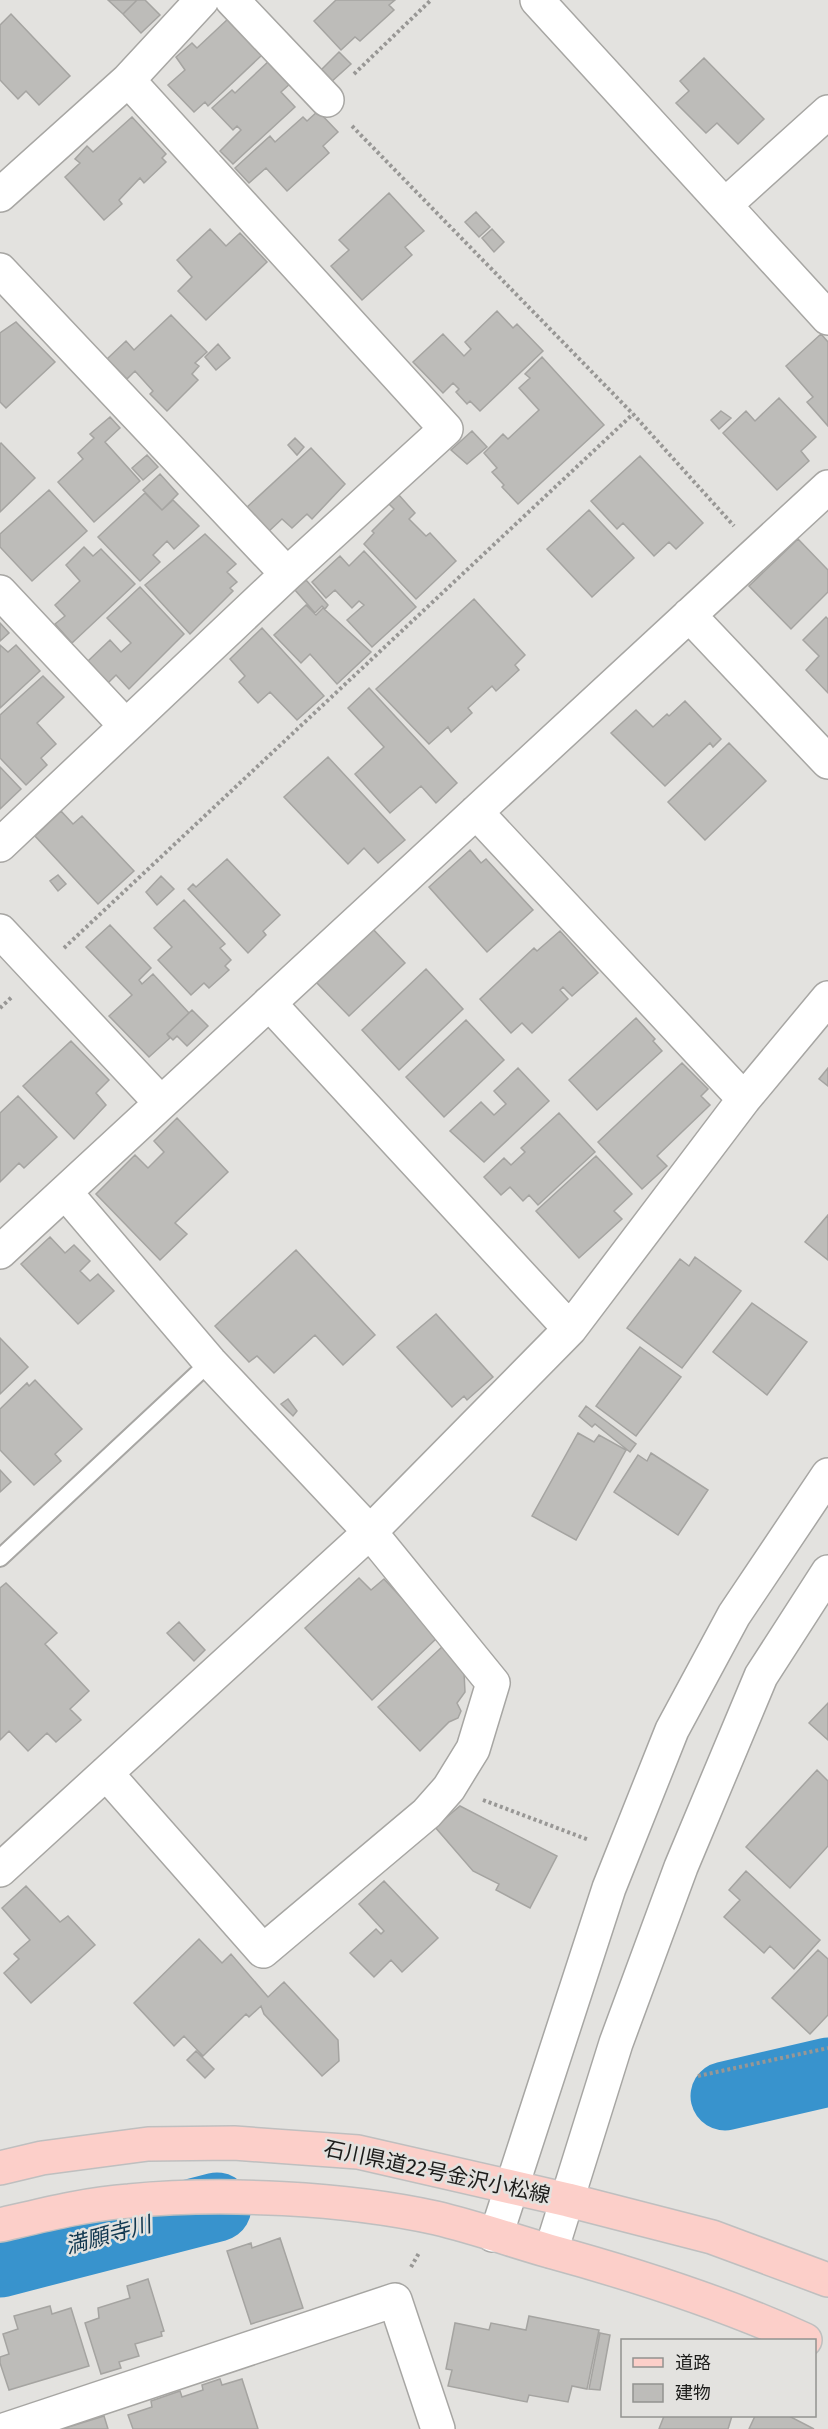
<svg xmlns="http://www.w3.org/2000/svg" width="828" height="2429" font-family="'Fira Sans','Noto Sans JP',sans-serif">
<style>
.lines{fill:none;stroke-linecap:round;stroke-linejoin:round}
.river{stroke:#3893cd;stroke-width:69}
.building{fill:#bdbcb9;stroke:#a5a4a1;stroke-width:1.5}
.lane-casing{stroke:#a7a6a3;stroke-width:20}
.street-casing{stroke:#a7a6a3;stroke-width:36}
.secondary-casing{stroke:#a7a6a3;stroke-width:36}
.primary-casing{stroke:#bfbfbf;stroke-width:36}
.path{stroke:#989795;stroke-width:4;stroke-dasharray:3 3;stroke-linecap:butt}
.lane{stroke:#fff;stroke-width:16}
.street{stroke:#fff;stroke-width:33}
.secondary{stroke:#fff;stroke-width:33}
.primary{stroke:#fccfc9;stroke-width:33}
.labels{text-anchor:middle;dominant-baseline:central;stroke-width:5;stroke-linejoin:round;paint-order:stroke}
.street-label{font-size:21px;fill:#1c1c1a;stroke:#e3e2df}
.water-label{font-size:22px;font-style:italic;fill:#123850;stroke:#e3e2df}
</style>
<rect width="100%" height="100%" fill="#e3e2df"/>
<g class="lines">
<path class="river" d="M725,2096L828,2072
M0,2263L217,2207"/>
</g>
<path class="building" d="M108,0H137L123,14Z
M137,0H145L160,15L141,33L123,14Z
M336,0H395L389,5L394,10L360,41L355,37L341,50L314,21Z
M11,14L70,76L39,105L26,91L18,99L0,80V25Z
M229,18L263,54L208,106L205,102L194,112L168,85L185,70L176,57L192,43L197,48Z
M339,52L351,64L330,83L320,71Z
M704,58L764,119L738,144L717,123L706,133L676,103L689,91L680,81Z
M271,59L292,82L281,92L295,107L233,164L220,151L241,130L237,126L233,130L212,108L232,90L235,93Z
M318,111L338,132L323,146L329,153L287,191L266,168L249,183L235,168L270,136L275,142L303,117L307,121Z
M132,117L166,154L162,158L166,162L144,183L140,178L119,200L122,204L104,220L65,177L80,163L75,159L87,146L93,152Z
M389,193L424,231L405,247L412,255L362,300L331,266L349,250L339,240Z
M476,212L490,227L479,237L465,222Z
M210,229L226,246L240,233L267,262L206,320L178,291L192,277L177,260Z
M492,229L504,242L494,252L482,238Z
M497,311L513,328L517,324L543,351L480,411L470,401L467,404L456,392L459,389L453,383L443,393L413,362L443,334L464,356L471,349L465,342Z
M171,315L207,352L195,363L199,366L192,374L198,380L167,411L150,394L153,391L135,371L127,379L107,359L126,341L134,350Z
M16,322L55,362L6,408L0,402V333Z
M821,334L828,342V426L807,402L813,397L786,366Z
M218,344L230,358L216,370L205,357Z
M542,357L604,425L518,504L502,487L504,485L492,472L497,468L484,453L503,434L508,439L539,410L519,388L530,378L525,374Z
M779,398L816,437L801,451L809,461L777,490L723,433L746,411L755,421Z
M721,411L731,418L719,429L711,420Z
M110,417L120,428L105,442L140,481L94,522L58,482L83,459L78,453L94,438L90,434Z
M472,431L487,447L467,464L451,450Z
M295,438L304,447L297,455L288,445Z
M1,443L35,478L0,512V444Z
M311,448L345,484L312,519L307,514L292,528L282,519L268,532L246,508Z
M147,455L158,467L143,480L132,468Z
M640,456L703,523L676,549L669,542L654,556L623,523L617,529L591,501Z
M160,474L178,494L162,510L143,490Z
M49,490L87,531L32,581L0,547V534Z
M145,493L162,510L173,500L199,526L174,549L167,541L153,555L160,562L140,581L98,537Z
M398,494L415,513L409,519L426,536L430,533L456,561L416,599L364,544L374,533L372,531L394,509L388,503Z
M589,510L634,558L592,597L547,549Z
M205,534L236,564L227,572L237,582L230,588L233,591L190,634L145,585Z
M798,539L828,570V592L791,629L749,586Z
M84,547L93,556L101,549L135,584L72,643L55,624L65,616L55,605L80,581L66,565Z
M364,551L416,607L372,647L347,620L364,605L359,601L352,608L335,590L326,598L312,582L340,556L349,566Z
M306,580L328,605L325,609L322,606L315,613L295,590Z
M140,587L184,634L129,689L116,675L108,683L88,661L110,640L121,652L131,643L107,618Z
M474,599L525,655L515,665L519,670L496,691L492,686L468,708L472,713L451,732L448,727L429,744L376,689Z
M306,605L316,615L323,608L371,652L337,684L310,654L301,663L274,635Z
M826,617L828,619V693L806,670L819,656L803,640Z
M0,623L9,633L0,641Z
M262,628L324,696L297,720L270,692L258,703L239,682L245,676L230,659Z
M0,645L8,652L16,645L40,671L0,708Z
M43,676L64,697L37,723L56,744L41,758L47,765L26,785L0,758V715Z
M369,688L457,783L436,803L421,786L390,813L355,774L384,747L348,708Z
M685,701L721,739L713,747L710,743L665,786L611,733L636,710L653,727L667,714L669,716Z
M729,743L766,781L705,840L668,802Z
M328,757L405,840L378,863L364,848L348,864L284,797Z
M0,767L21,789L0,809Z
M61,811L73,824L82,816L134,871L98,904L35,836Z
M470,850L481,863L486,859L533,910L487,952L429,887Z
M227,859L280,915L263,931L266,935L248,953L188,889L193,884L196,887Z
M58,875L66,884L58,891L50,881Z
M161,876L174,889L157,905L146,892Z
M184,900L225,944L220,948L231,960L225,966L229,970L209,988L204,983L191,995L158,960L172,947L154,928Z
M110,925L151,968L139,980L142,984L153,974L189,1013L167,1034L170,1038L149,1057L109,1016L132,995L86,947Z
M371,927L405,963L349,1016L315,981Z
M560,931L598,973L572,996L563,987L560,990L568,999L532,1033L522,1023L511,1033L480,999L534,948L537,951Z
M426,969L463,1009L399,1070L362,1030Z
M192,1010L208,1026L187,1046L177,1036L173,1040L167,1034Z
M636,1018L655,1039L653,1041L662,1051L597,1110L569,1080Z
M466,1020L504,1060L444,1117L406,1077Z
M71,1041L109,1080L96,1093L106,1105L74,1139L23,1086Z
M682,1063L708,1089L701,1096L710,1105L657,1156L667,1166L642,1189L598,1142Z
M518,1068L549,1101L484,1162L450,1131L481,1102L494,1115L506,1104L494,1091Z
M828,1068V1086L819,1079Z
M18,1096L57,1137L24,1168L19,1163L0,1182V1113Z
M559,1113L595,1152L538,1205L529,1195L523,1201L510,1187L501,1195L484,1177L504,1158L511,1165L525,1152L521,1148Z
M177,1118L228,1172L175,1223L187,1234L160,1260L96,1194L135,1155L148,1168L164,1152L154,1141Z
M596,1156L632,1194L614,1211L622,1219L579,1258L536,1211Z
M828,1215V1260L805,1242Z
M50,1237L65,1253L74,1245L90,1261L80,1271L90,1281L98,1274L114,1291L78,1324L21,1264Z
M296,1250L375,1335L343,1365L315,1335L274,1373L257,1356L249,1362L215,1326Z
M695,1257L741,1291L682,1368L627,1328L680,1259L689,1266Z
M752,1303L807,1342L767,1395L713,1352Z
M436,1314L493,1377L467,1400L464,1396L452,1407L397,1347Z
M0,1338L28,1367L0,1394Z
M640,1347L681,1377L636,1436L596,1406Z
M35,1380L82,1429L55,1454L61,1461L34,1485L0,1450V1409L27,1383L29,1386Z
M288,1399L297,1411L293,1416L281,1404Z
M586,1406L636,1444L630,1452L595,1424L592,1427L579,1416Z
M578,1433L594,1442L599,1435L626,1450L576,1540L532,1516Z
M651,1453L708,1490L678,1535L614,1492L638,1455L647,1461Z
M0,1470L11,1482L0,1492Z
M359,1578L371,1590L384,1579L438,1637L372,1700L305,1628Z
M6,1583L57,1633L45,1644L89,1691L70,1709L81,1720L56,1742L47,1733L28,1751L9,1731L0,1740V1588Z
M179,1622L205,1650L194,1661L167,1633Z
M444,1645L464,1672L465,1692L457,1703L461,1711L458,1718L449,1722L420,1751L378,1707Z
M828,1703V1740L809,1723Z
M817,1770L828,1781V1846L790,1888L746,1847Z
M460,1806L557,1856L530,1908L496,1890L499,1884L473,1871L435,1827Z
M746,1871L820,1940L794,1969L770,1946L764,1953L724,1917L740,1900L729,1890Z
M384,1881L438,1938L402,1972L391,1960L374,1977L350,1953L376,1929L381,1934L384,1931L359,1904Z
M26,1886L60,1922L68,1916L95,1945L31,2003L4,1973L19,1959L14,1954L30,1940L2,1908Z
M199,1939L222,1963L231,1954L268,1997L284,1982L338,2040L339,2061L322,2076L264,2014L261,2006L249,2017L246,2014L203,2056L184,2036L174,2046L134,2003Z
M818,1950L828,1959V2015L810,2034L772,1998Z
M196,2051L214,2069L205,2078L187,2060Z
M280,2238L303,2308L251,2324L227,2251L251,2243L252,2248Z
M148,2279L164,2331L161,2332L162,2336L135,2344L139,2356L119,2362L121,2368L101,2374L85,2323L99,2318L98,2308L130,2298L127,2286Z
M50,2306L52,2314L71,2308L89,2366L9,2390L0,2363V2357L9,2354L3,2334L18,2329L14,2316Z
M529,2316L599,2330L587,2389L572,2386L568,2402L529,2395L527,2402L448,2386L452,2370L446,2369L455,2323L489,2330L491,2323L526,2330Z
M600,2333L610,2335L600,2390L589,2389Z
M220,2379L222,2385L242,2379L258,2429H133L128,2415L152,2407L151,2401L180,2391L182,2397L203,2390L202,2385Z
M104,2416L108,2429H62Z
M664,2416H732L728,2429H659Z
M755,2416H789L814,2429H749Z"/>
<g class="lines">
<g class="lane-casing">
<path id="lane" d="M0,1558L210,1362"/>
</g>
<g class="street-casing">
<path id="street" d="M232,0L327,100
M537,0L828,318
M0,195L128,80L202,0
M725,205L828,112
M0,270L287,574
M0,592L125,725
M689,615L828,762
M476,812L744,1099
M0,845L287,574L446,429L128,80
M0,931L161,1103
M269,1003L570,1329
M65,1192L210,1362L370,1532L493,1683L473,1749L449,1788L427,1813L263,1951L106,1773
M0,1252L828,487
M0,1870L370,1532L570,1329L744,1099L828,998
M7,2429L395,2300L438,2429"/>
</g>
<g class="secondary-casing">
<path id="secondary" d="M493,2235L501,2220L609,1888L672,1730L734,1615L828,1475
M551,2251L616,2043L681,1867L761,1676L828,1572"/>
</g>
<g class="primary-casing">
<path id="primary" d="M0,2168L42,2158L148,2144L234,2143L358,2152L568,2200L712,2237L828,2280
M0,2225C43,2215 86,2204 129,2201C222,2192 345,2198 436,2218C474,2227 511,2240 549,2251C637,2275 722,2302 805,2340"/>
</g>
<path class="path" d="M354,74L431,0
M352,126L633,414L734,526
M64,948L633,414
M0,1008L13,996
M483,1800L589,1840
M698,2076L828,2048
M411,2267L419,2253"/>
<use href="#lane" class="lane"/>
<use href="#street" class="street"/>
<use href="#secondary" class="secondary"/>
<use href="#primary" class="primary"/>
</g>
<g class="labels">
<g class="street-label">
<text transform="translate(437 2172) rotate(12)">石川県道22号金沢小松線</text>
</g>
<g class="water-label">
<text transform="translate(108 2235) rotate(-15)">満願寺川</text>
</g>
</g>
<rect x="621" y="2339" width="195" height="78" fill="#e3e2df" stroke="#939390" stroke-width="1.5"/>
<rect x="633" y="2358" width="30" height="9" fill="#fccfc9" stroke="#939390" stroke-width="1.5"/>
<text x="675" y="2369" font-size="18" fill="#1c1c1a">道路</text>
<rect x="633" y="2384" width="30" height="18" fill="#bdbcb9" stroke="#939390" stroke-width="1.5"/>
<text x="675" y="2399" font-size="18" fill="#1c1c1a">建物</text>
</svg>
